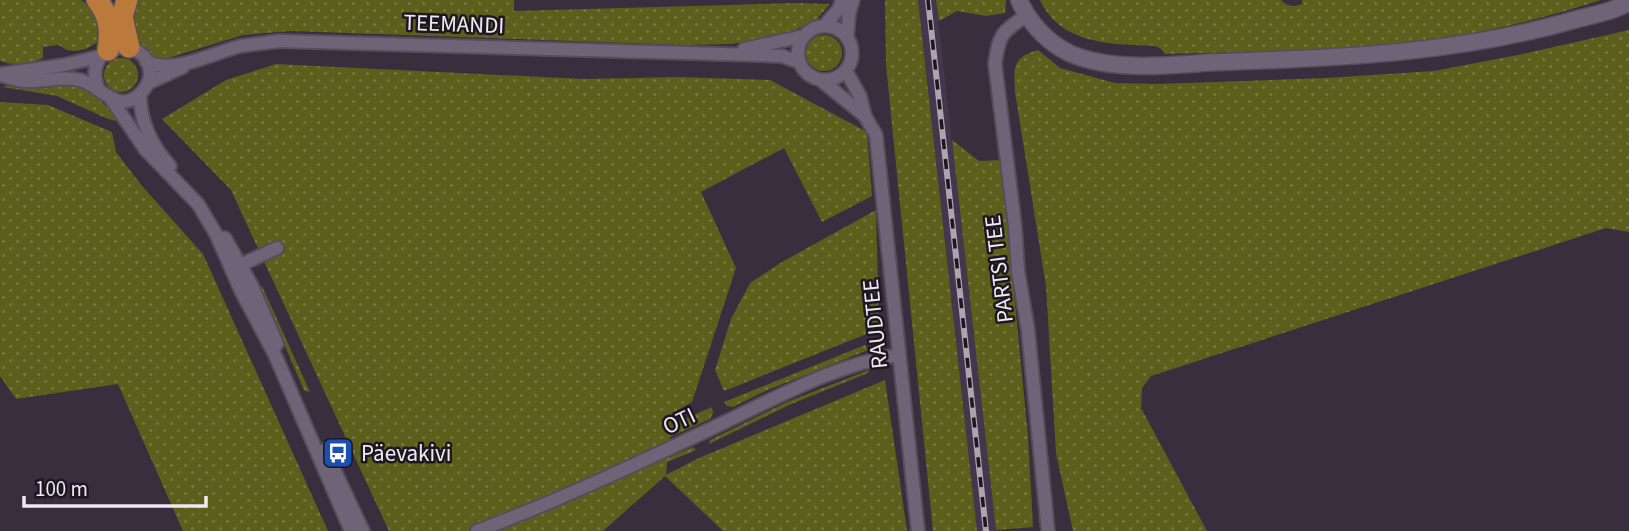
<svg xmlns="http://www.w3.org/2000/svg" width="1629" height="531" font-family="'Source Sans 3',sans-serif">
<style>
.built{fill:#44364c}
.grass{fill:url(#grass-dots)}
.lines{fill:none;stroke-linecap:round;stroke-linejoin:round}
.street-casing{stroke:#554d5b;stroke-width:16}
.secondary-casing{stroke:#554d5b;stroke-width:19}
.highway-casing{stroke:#554d5b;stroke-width:24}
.street{stroke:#6f6477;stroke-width:12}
.secondary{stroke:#6f6477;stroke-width:16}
.highway{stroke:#bc793c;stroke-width:21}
.rail-casing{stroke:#aca4b1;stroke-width:6}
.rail{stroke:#1d1820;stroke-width:3.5;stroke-dasharray:10;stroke-linecap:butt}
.labels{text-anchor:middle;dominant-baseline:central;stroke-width:5;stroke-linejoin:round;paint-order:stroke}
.street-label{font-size:23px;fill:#f0e9f4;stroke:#1d1820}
.poi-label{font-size:23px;fill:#f0e9f4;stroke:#1d1820;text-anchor:start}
</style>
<defs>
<pattern id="grass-dots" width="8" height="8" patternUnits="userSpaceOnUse" patternTransform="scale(1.75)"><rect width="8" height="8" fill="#5c5f1b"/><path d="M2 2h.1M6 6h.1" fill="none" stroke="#74763d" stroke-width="1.8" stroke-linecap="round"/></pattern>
</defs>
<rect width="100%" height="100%" fill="#382e3e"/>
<path class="built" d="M918,0H936L996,531H977Z"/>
<path class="grass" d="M0,0H81L94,10L103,39L86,49L75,51L67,50L58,45L43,47V58C31,64 13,66 0,61Z
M136,0H514V11L795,3L830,4L816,20L785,35L731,44L685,45L291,31L243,35L165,59L156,58L146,53L138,44L130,8Z
M885,0H918L977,531H933L886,65Z
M936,0H1006L1005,13L986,16L957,11L939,21Z
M1040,0H1281C1287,7 1294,7 1302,4V0H1601C1530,23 1457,39 1383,46C1311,52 1237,51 1165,54L1160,48L1154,46C1112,44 1061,45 1040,0Z
M1629,30V232L1606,228L1151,376L1142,388L1141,408L1207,531H1073L1056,453L1046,286L1015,92C1014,68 1011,58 1038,50L1060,68L1115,83L1157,84L1325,78L1434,71L1523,54Z
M806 53a18 18 0 1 1 36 0a18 18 0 1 1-36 0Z
M104 75a17 17 0 1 1 34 0a17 17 0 1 1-34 0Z
M276,64L584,79L678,77L770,80L867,132L872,196L822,222L784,148L701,192L736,268L692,402L673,413L671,425L712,407L713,413L710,419L670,437L668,458L693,447L696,450L667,462L666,475L699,458L885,380L907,531H723L665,476L603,531H389L231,190L162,119L226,80Z
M77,83L90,91L120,119L115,121L106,118L57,96L3,87L8,85Z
M0,102L48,105L112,132L116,152L142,186L203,254L328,531H183L118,384L16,399L0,376Z
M952,140L979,161L1001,160L1028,436L1033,527L996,530Z
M876,210L879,329L724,391L715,370L731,319L750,283L782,262Z
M262,286L310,392L305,391L302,386L260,287Z
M865,345L868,350L765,391L733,407L727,406L724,402Z
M869,370L868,373L789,405L709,444L710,440L787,402Z"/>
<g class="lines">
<g class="street-casing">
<path id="street" d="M1026,16C1001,32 999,35 995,64L1015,226L1018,271L1028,330L1048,531
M798 53a27 27 0 1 1 54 0a27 27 0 1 1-54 0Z
M824,26L839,9L842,0
M847,38L849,14L853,0
M744,49L804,36
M146,61C172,76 214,52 241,46C253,44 266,43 279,41L755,55L782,56L799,62
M846,71L860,96L865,116
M0,74L64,65L102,56
M0,75C8,77 17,81 26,81C42,82 58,77 74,79C98,80 116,117 140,94C145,89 149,83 150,76C152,33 80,40 98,88
M822,81L865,116L876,135L918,531
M148,83L183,67
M140,94C140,122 151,145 170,166
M111,99L145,149L198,204L216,234L241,291L275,355L351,531
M225,238L252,286L277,344
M234,268L277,248
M325,450L363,531
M477,531C560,500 641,462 721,424C778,397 836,364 899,355"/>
</g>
<g class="secondary-casing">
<path id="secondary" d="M1019,0C1030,25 1052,48 1079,57C1123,72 1176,64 1221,62C1340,58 1459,53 1574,20C1591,15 1614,12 1629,2"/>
</g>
<g class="highway-casing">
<path id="highway" d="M97,0C110,16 111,31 108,50
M127,0L122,17L129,47"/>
</g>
<use href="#street" class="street"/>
<use href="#secondary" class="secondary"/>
<use href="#highway" class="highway"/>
<g class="rail-casing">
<path id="rail" d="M928,0L986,531"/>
</g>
<use href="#rail" class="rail"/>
</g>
<defs>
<g id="bus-square" transform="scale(1.575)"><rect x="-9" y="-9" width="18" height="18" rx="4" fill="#1a4fb4" stroke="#1d1820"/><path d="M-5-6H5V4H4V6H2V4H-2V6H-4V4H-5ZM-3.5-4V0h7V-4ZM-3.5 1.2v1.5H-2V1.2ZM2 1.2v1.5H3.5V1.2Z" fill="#fff"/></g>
</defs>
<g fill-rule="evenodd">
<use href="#bus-square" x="338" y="453"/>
</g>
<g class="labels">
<g class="street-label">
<text transform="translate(454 24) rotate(2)">TEEMANDI</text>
<text transform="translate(999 269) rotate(-97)">PARTSI TEE</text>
<text transform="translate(875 324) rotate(-96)">RAUDTEE</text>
<text transform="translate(679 421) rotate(-25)">OTI</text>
</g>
<g class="poi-label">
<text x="361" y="453">Päevakivi</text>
</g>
</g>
<path d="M24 496v10h182v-10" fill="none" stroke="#f0e9f4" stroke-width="3.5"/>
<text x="35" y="496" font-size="21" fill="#f0e9f4" stroke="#1d1820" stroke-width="5" paint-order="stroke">100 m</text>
</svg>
